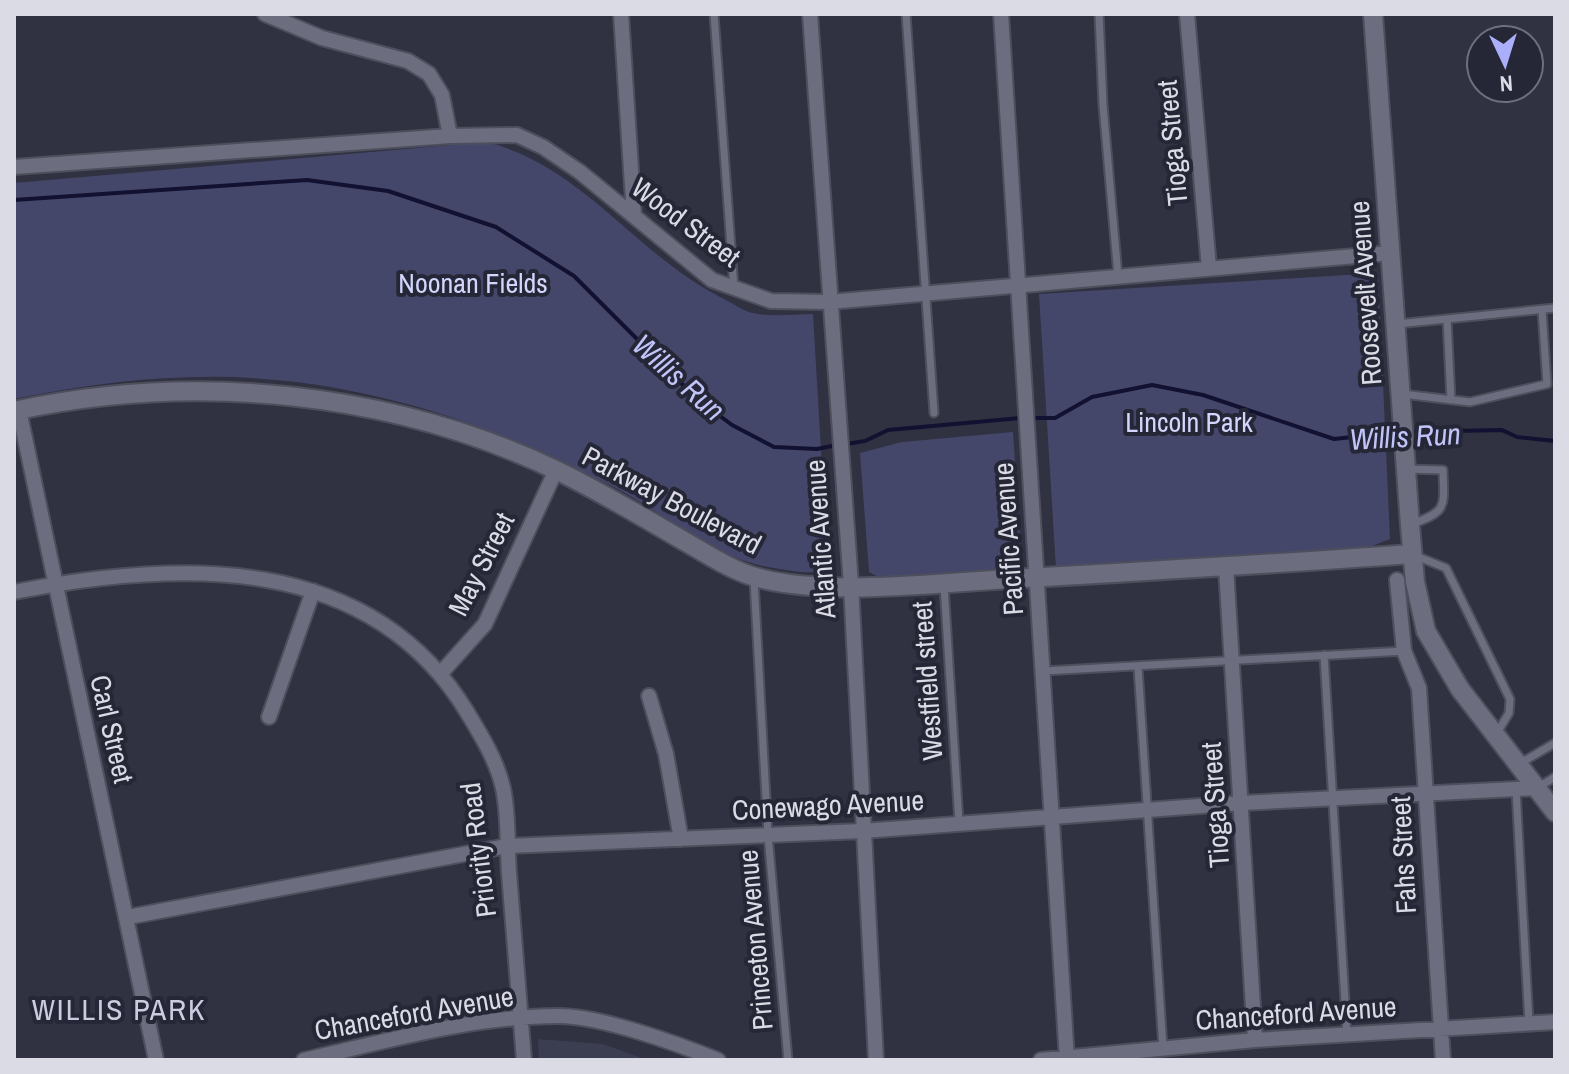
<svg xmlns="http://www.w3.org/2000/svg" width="1569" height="1074" font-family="'Archivo Narrow',sans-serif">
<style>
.built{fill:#3b3d51}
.park{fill:#45476a}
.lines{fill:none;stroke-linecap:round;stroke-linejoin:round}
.stream{stroke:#121131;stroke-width:4}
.lane-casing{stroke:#4e4f5c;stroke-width:11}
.street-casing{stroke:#4e4f5c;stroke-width:18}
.secondary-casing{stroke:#4e4f5c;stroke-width:22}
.lane{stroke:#6c6e80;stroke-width:7}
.street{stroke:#6c6e80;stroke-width:14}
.secondary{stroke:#6c6e80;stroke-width:18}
.labels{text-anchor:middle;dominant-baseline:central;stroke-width:8;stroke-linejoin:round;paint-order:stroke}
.street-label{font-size:28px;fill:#dadbe5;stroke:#262736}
.park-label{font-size:28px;fill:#d2d6fd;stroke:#262736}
.water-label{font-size:30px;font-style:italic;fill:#c0c4f8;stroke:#262736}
.neighbourhood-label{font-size:30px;letter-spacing:2px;fill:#cacce0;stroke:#262736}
</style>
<rect width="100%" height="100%" fill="#303141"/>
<path class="built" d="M538,1039L603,1044L647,1060H539Z"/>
<path class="park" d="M486,142C582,165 638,257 724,299C734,304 746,313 758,314C775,317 795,314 813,314L828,570C811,574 797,572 780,569C710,560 668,513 608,484C545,454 478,423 411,405C270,366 155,371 14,399V183Z
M1378,273L1390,539L1367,548L1056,569L1039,294Z
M1013,432L1022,568L882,579L869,572L860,453L902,442Z"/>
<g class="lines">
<path class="stream" d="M14,200L307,180L388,191L496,227L574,276L695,397L732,425L774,447L817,449L837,445
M1030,418H1055L1092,397L1152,385L1203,395L1334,439L1398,432
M1407,432L1502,430L1517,437L1555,441
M846,444L865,441L888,430L1022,418"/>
<g class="lane-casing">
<path id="lane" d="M714,14L734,288
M906,14L934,413
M1099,14L1103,105L1118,276
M1447,319L1451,400
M1397,324L1555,308
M1402,394L1470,402L1547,384L1542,310
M1405,469L1443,470C1444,507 1448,511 1412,524
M1416,556L1446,568L1510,699L1509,713L1497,733
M754,580L768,835L788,1060
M944,585L959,823
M1324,655L1347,1034
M1138,667L1163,1048
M1044,671L1404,651
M1519,764L1555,743
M1537,788L1555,777
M1516,790L1529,1023"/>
</g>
<g class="street-casing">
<path id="street" d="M265,14L322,38L408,61L429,74L442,95L450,136
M621,14L634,216
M810,14L851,585L876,1060
M1001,14L1067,1060
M1187,14L1209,268
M14,167L450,136L517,135L543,147L580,172L712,280L771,301L829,302L1390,253
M19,410L156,1060
M1226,567L1255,1040
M1397,580L1404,651L1419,688L1443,1060
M14,592C176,560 369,551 467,712C481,735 497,761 503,788C509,815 507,846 509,873C514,935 519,998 524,1060
M441,673L485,624L556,470
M649,696L666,754L681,839
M269,717L313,591
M128,917L507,846L862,831L1241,803L1537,788
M304,1060C387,1041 473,1016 559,1016C601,1016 678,1044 718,1060
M1041,1060L1255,1040L1555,1022"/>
</g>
<g class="secondary-casing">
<path id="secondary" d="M1373,14L1410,525L1415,582L1426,631L1460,689L1555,812
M14,411C195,372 391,391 558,471C601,492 643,517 684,541C707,554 731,570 755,577C822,596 924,584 993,580C1133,572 1273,564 1412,554"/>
</g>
<use href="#lane" class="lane"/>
<use href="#street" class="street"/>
<use href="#secondary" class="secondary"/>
</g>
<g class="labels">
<g class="street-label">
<text transform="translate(1172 143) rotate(-95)">Tioga Street</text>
<text transform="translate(686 222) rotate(37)">Wood Street</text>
<text transform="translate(1365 293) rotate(-94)">Roosevelt Avenue</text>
<text transform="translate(672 500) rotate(28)">Parkway Boulevard</text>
<text transform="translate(820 539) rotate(-94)">Atlantic Avenue</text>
<text transform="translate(1008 539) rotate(-94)">Pacific Avenue</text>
<text transform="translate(481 564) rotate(-63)">May Street</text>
<text transform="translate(927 681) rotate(-94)">Westfield street</text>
<text transform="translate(112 729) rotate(77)">Carl Street</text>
<text transform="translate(828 805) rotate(-3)">Conewago Avenue</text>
<text transform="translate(1215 805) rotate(-94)">Tioga Street</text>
<text transform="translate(478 850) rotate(-97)">Priority Road</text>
<text transform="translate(1403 855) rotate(-93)">Fahs Street</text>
<text transform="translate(755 940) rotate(-95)">Princeton Avenue</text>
<text transform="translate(414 1013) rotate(-10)">Chanceford Avenue</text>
<text transform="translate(1296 1013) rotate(-4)">Chanceford Avenue</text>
</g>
<g class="park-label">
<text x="473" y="283">Noonan Fields</text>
<text x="1189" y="422">Lincoln Park</text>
</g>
<g class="water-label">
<text transform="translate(679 377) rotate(42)">Willis Run</text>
<text transform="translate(1405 436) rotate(-3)">Willis Run</text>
</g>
<g class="neighbourhood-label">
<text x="119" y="1009">WILLIS PARK</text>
</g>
</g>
<rect width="1569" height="1074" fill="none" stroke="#dadbe5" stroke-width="32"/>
<g transform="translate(1505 64) rotate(176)"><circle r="38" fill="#262736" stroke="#6e6f7c" stroke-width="2"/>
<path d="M0-6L14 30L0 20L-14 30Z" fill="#abaffb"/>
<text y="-12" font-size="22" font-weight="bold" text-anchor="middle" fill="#dadbe5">N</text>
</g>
</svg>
